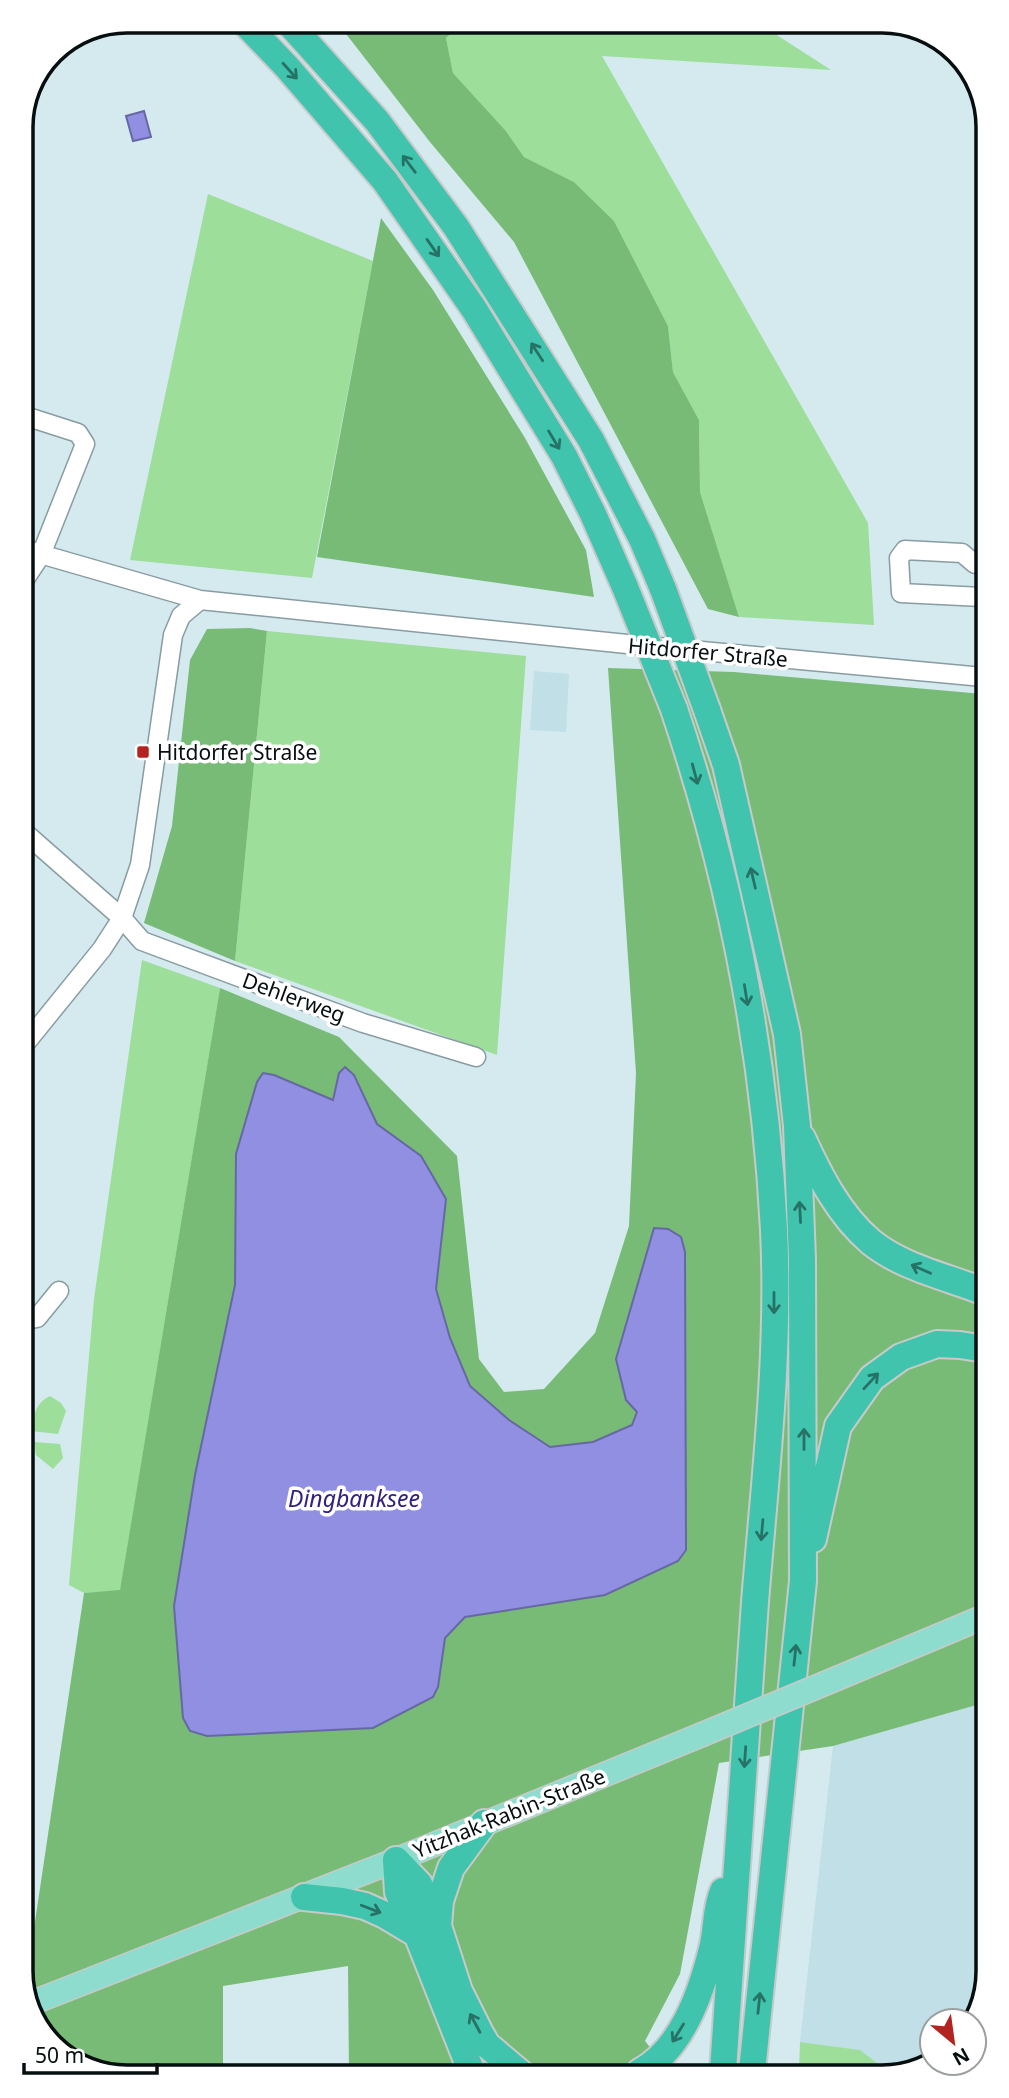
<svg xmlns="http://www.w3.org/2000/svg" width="1009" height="2098" font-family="'Noto Sans',sans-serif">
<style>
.built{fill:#c0dfe6}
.green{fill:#9cde9a}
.forest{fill:#78bb76;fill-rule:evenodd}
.water{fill:#908fe2;stroke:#6768a3;stroke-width:2}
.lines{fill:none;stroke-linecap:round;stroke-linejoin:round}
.minor-casing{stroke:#889ca1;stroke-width:21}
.major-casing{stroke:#c8caca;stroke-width:26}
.highway-casing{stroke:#c8caca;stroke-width:30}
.minor{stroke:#fff;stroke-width:18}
.major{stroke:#8ddcce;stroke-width:23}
.highway{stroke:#41c4ad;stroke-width:26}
.major-bridge-casing{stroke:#c8caca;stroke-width:26;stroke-linecap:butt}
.highway-bridge-casing{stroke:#c8caca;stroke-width:30;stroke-linecap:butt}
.major-bridge{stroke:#8ddcce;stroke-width:23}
.highway-bridge{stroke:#41c4ad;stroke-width:26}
.oneway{stroke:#277266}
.poi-dot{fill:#b3231f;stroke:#fff;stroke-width:2.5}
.labels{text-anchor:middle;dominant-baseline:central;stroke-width:7;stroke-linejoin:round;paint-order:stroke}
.street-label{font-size:21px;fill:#070e0f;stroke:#fff}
.poi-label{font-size:21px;fill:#070e0f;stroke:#fff;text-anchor:start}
.water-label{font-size:23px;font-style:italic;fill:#32207f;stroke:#fff}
.rim{fill:none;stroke:#070e0f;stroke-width:3.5}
</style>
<rect width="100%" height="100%" fill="#d4eaef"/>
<path class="built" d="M534,671L569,674L566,732L530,730Z
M987,1702L988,1969L964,2015V2021H932V2061L922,2069H885L860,2050L800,2042L833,1746Z"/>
<path class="green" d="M477,21H755L831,70L602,56L868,523L874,625L739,617L700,492L699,420L673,372L668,326L614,221L574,182L524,157L506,131L453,73L446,38L462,24Z
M208,194L373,261L312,578L130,560Z
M267,631L526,656L497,1055L235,961Z
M142,960L220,988L120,1591L84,1593L69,1585L94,1299Z
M50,1396L61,1403L66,1411L58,1434L31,1431C34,1416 35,1403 50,1396Z
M34,1442L60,1444L63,1458L53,1469L36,1455Z
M800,2042L860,2050L885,2069L799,2070Z"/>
<path class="forest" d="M336,21H477L462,24L446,38L453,73L506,131L524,157L574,182L614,221L668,326L673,372L699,420L700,492L739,617L708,609L514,242L430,142Z
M381,218L433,290L525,438L586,550L594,597L317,557Z
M250,628L267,631L235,961L144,923L172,826L190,660L207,629Z
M608,668L734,672L983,694V856L978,999L984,1001L987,1702L833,1746L719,1763L680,1974L645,2041L669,2071L349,2075L348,1966L223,1986V2076L121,2077L63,2055L29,2011V1962L84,1593L120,1590L220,988L339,1037L457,1156L479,1359L504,1392L544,1389L595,1333L629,1226L636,1073ZM263,1073L274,1075L333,1100L354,1075L377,1124L421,1156L446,1199L436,1289L450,1338L470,1386L509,1420L550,1447L593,1442L632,1425L637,1412L616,1358L654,1229L681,1237L685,1252L686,1550L510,1609L465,1617L445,1638L438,1687L195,1475L235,1285L236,1154Z
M988,1969L973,2021H964V2016Z"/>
<path class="water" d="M144,111L151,137L133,141L126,116Z
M345,1067L354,1075L377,1124L421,1156L446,1199L436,1289L450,1338L470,1386L509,1420L550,1447L593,1442L632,1425L637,1412L626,1400L616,1359L654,1228L668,1229L681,1237L685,1252L686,1550L678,1561L605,1595L465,1617L445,1638L438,1687L433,1697L373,1728L207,1736L190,1731L183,1718L174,1606L195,1475L235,1285L236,1154L257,1082L263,1073L274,1075L333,1100L339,1073Z"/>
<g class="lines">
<g class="minor-casing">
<path id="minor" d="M23,549L200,600L627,644L983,677
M982,564H975L962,553L905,550L899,558L901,593L982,597
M23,582L41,555L85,444L78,433L25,416
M24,832L122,918L142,941L363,1023L476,1057
M25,1044L102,949L122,918L140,865L173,635L181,616L200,600
M26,1320L37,1318L59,1291"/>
</g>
<g class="major-casing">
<path id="major" d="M838,1678L986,1616
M29,2004L396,1860L701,1735"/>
</g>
<g class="highway-casing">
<path id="highway" d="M243,21L287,67L385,181L474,309L564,456L593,514L625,587
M287,21L377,121L456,227L591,440L642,539L663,589
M674,709C730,876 765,1053 774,1230C780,1354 765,1478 755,1602C743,1758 735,1915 723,2071
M707,710L726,765L787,1034L797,1126L802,1260L803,1581L752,2071
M802,1138C819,1175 839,1215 871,1242C903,1268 948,1277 985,1292
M813,1539L838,1426L872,1378L901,1357L937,1344L960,1345L985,1349
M484,1823L451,1868L440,1901L438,1926L459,1991L480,2033L487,2045L520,2073
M396,1860L419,1884L437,1925
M396,1860L398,1892L417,1934
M304,1897L342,1901L365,1906L385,1915L417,1934L472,2073
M640,2072C682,2049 701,1993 712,1949C717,1930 715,1909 723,1891"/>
</g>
<use href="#minor" class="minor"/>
<use href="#major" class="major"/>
<use href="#highway" class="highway"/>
<g class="major-bridge-casing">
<path id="major-bridge" d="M701,1735L838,1678"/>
</g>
<g class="highway-bridge-casing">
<path id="highway-bridge" d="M625,587L674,709
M663,589L707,710"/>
</g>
<use href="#major-bridge" class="major-bridge"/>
<use href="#highway-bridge" class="highway-bridge"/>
</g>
<defs><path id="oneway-shaft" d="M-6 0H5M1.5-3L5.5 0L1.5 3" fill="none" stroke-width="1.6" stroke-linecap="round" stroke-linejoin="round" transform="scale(1.75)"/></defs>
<g class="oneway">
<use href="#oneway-shaft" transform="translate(290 71) rotate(48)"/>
<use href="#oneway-shaft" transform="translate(409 164) rotate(-127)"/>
<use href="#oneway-shaft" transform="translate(433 248) rotate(55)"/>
<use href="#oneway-shaft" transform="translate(537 352) rotate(-123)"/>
<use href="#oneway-shaft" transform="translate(554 440) rotate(59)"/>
<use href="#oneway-shaft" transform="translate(695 774) rotate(75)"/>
<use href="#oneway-shaft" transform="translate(753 878) rotate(-103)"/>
<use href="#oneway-shaft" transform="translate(746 995) rotate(81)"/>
<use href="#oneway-shaft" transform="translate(800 1212) rotate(-93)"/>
<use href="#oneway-shaft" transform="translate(921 1269) rotate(-156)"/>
<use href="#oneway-shaft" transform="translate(774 1303) rotate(90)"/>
<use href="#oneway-shaft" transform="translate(871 1381) rotate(-47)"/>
<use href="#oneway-shaft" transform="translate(804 1439) rotate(-90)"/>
<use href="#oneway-shaft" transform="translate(762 1530) rotate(95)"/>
<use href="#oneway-shaft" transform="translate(795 1655) rotate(-84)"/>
<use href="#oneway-shaft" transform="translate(745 1757) rotate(94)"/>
<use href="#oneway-shaft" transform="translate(371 1909) rotate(21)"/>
<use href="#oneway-shaft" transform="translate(759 2003) rotate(-84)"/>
<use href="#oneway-shaft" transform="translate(475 2023) rotate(-118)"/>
<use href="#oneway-shaft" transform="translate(678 2033) rotate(122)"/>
</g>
<rect class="poi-dot" x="136" y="745" width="14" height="14" rx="3.5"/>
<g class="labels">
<g class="street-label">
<text transform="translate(708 652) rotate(5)">Hitdorfer Straße</text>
<text transform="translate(294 997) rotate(20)">Dehlerweg</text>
<text transform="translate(509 1813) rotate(-22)">Yitzhak-Rabin-Straße</text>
</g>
<g class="poi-label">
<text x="157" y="752">Hitdorfer Straße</text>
</g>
<g class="water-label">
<text x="354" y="1498">Dingbanksee</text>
</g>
</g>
<path d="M0 0H1009V2098H0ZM127 33H882A94 94 0 0 1 976 127V1971A94 94 0 0 1 882 2065H127A94 94 0 0 1 33 1971V127A94 94 0 0 1 127 33Z" fill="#fff" fill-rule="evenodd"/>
<path class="rim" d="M127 33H882A94 94 0 0 1 976 127V1971A94 94 0 0 1 882 2065H127A94 94 0 0 1 33 1971V127A94 94 0 0 1 127 33Z"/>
<g transform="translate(953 2042) rotate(151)"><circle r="33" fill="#ffffff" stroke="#9c9f9f" stroke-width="2"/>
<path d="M0-5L12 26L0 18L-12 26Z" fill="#b3231f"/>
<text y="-10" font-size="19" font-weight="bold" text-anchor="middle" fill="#070e0f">N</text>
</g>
<path d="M24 2063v10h133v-10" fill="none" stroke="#070e0f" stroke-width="3.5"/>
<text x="35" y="2063" font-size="21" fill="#070e0f" stroke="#ffffff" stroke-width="5" paint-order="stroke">50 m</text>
</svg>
